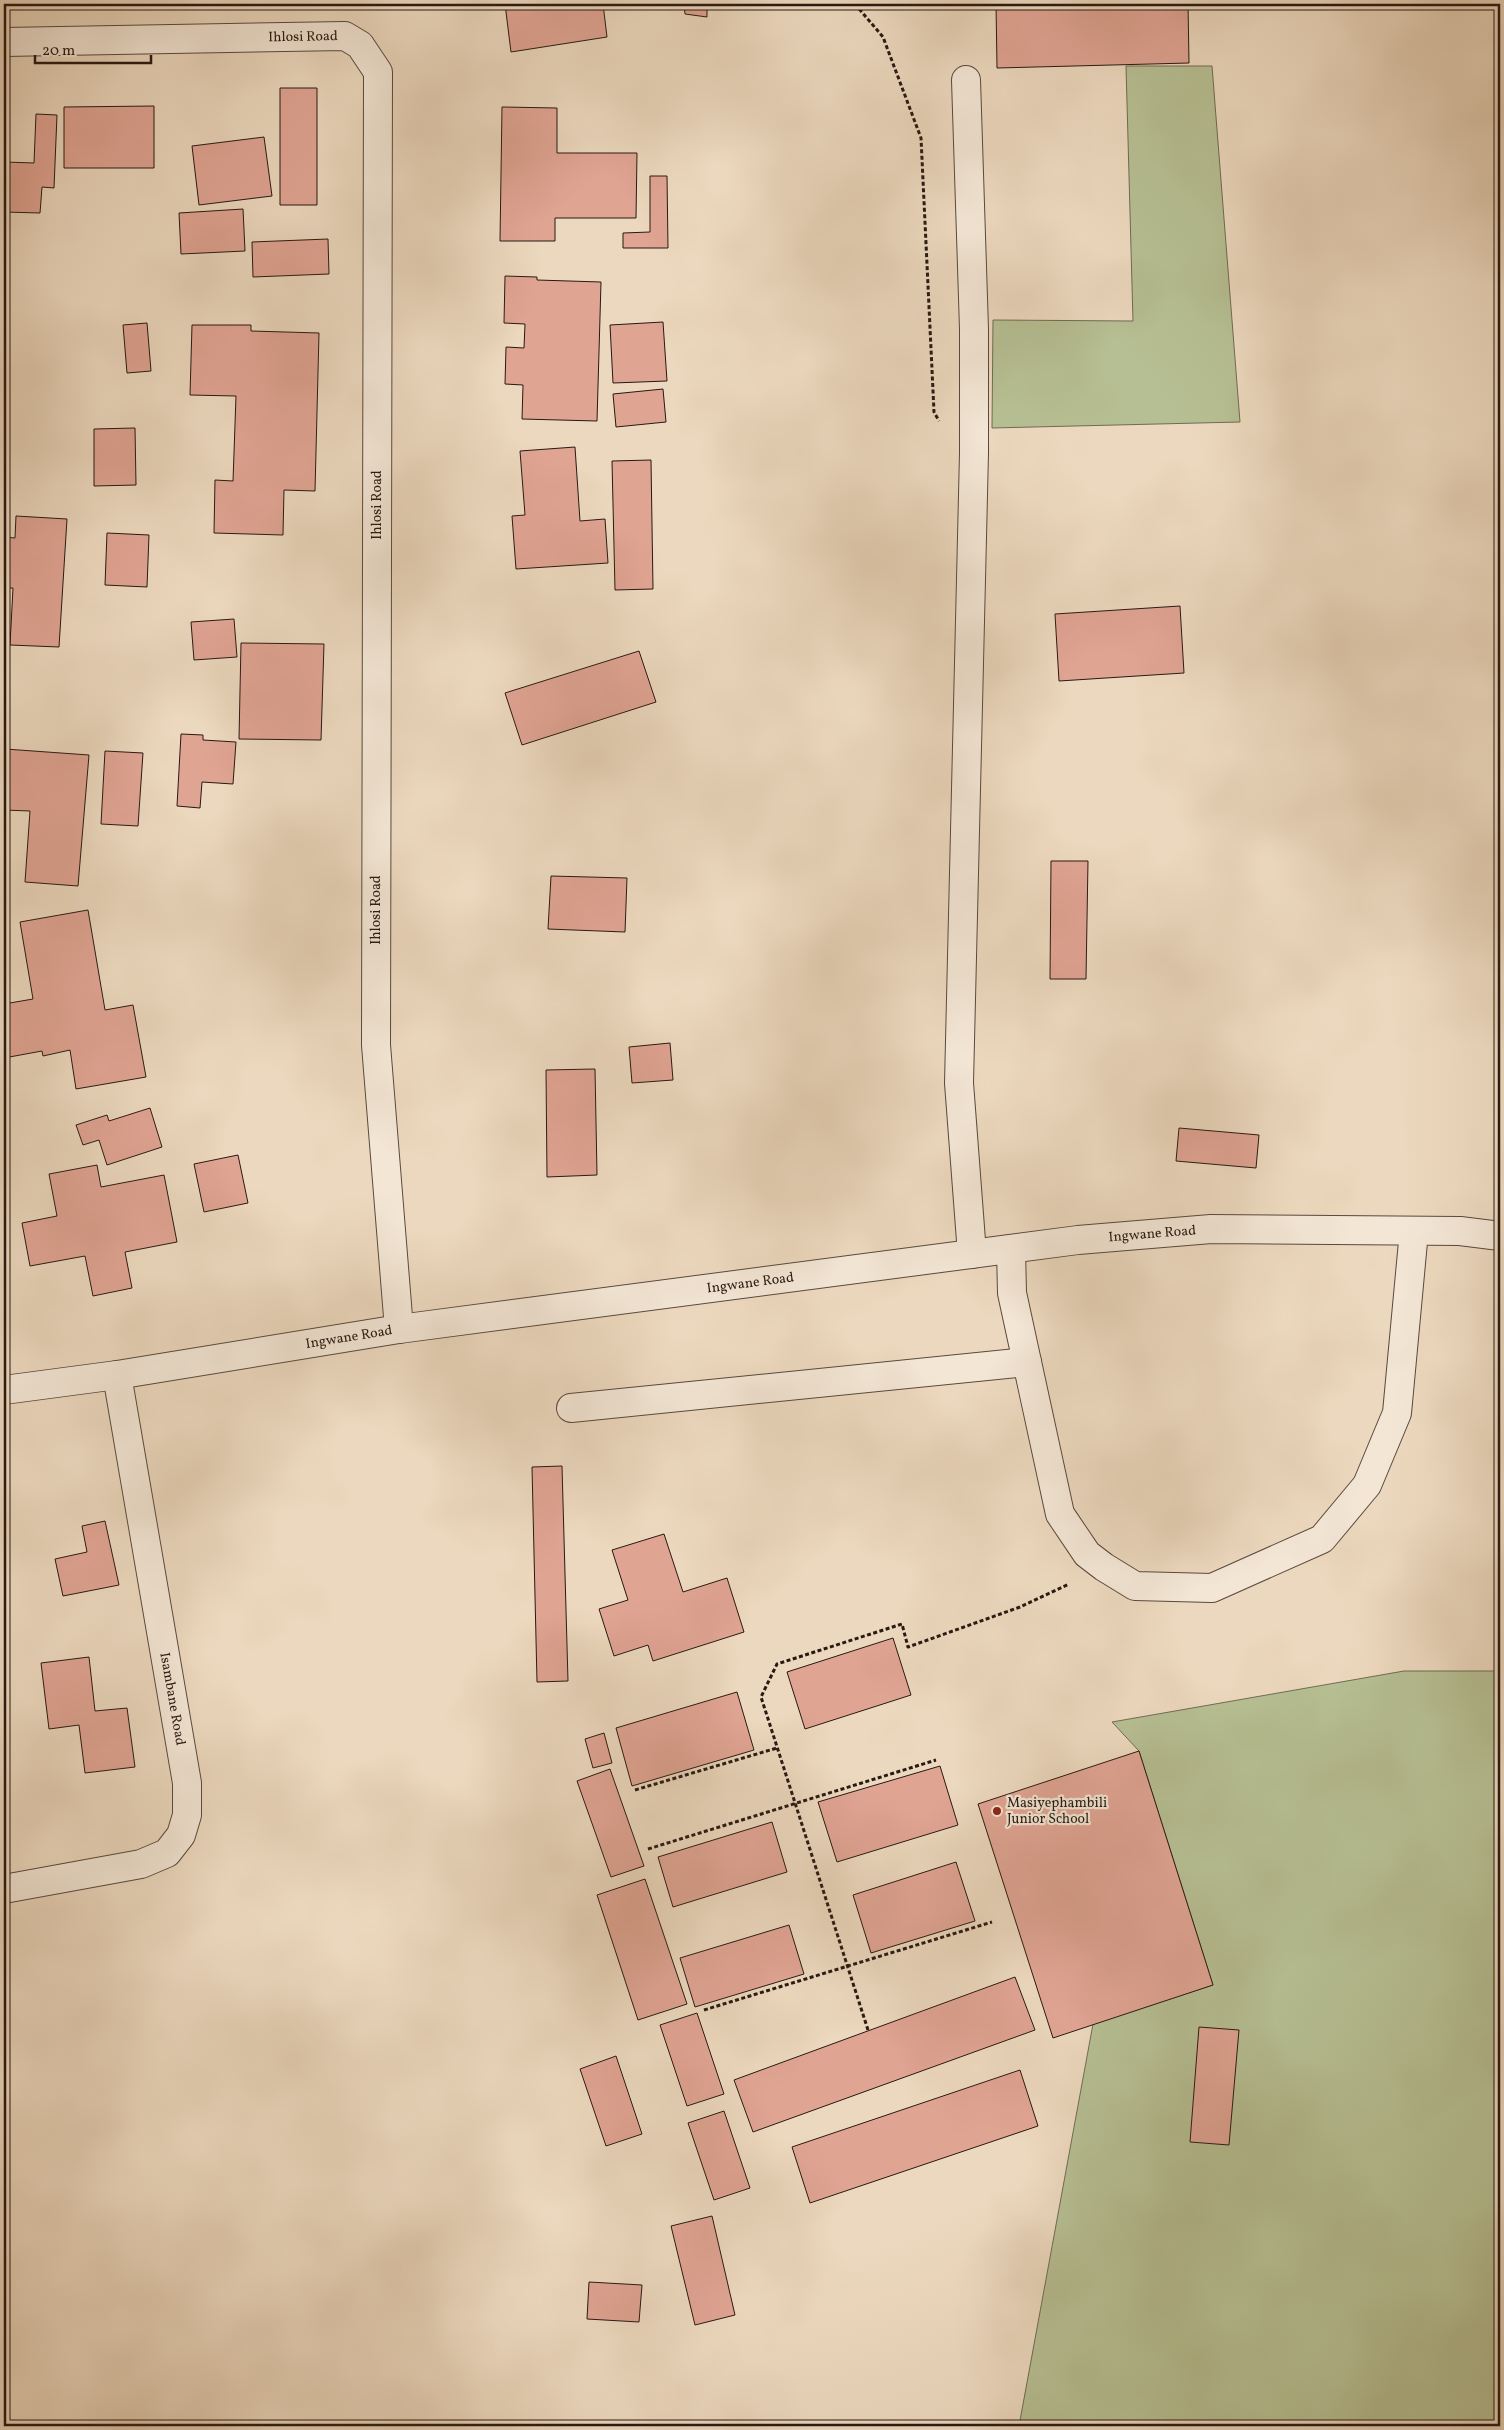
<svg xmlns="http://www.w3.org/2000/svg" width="1504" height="2430" font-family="Vollkorn,serif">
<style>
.green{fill:#b6bf93;stroke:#6f6c53}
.building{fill:#e0a493;stroke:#281913}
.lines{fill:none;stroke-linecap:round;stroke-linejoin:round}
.minor-casing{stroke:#59493e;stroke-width:30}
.path{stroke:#281913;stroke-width:3;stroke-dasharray:4 2.5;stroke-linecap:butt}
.minor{stroke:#f3e6d5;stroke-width:28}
.poi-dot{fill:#8f2418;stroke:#f3e6d5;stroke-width:2}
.labels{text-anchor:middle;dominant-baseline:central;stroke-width:4.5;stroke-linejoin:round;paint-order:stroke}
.street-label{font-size:14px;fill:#281913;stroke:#f3e6d5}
.poi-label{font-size:14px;fill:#281913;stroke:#f3e6d5;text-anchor:start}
</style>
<rect width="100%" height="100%" fill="#ecd8be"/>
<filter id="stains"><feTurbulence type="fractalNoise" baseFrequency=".004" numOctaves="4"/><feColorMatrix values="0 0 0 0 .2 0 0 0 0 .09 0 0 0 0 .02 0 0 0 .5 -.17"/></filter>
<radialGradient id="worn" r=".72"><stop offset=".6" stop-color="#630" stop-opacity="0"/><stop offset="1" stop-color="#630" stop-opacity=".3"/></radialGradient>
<path class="green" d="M1126,66H1212L1240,422L992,428L993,320L1133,321Z
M1404,1671H1500V2426H1019L1093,2024L1213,1985L1139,1751L1112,1722Z"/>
<path class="building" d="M505,4H603L607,37L511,52Z
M684,4H707V17L685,14Z
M996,4H1188L1189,63L997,68Z
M280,88H317V205H280Z
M154,106V168H64V107Z
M502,107L557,108V153H637L636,218H555V241H500Z
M36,114L57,115L54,188L42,187L40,213L4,212V162L34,163Z
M264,137L272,196L199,205L192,146Z
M650,176H667L668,248H623V233L650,232Z
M243,209L245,251L181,254L179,213Z
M328,239L329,274L253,277L252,242Z
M505,276L537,277V280L601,282L597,421L522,419L523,385L505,384L506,347L524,348L525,324L504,323Z
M663,322L667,381L613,383L610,325Z
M147,323L151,371L127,373L123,325Z
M192,325H251V331L319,333L315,491L284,490L283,535L214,533L215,480L233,481L236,396L190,395Z
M663,389L666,422L616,427L613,394Z
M135,428L136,485L94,486V429Z
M575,447L580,521L605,519L608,563L516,569L512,516L525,515L520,451Z
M651,460L653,589L615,590L612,461Z
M16,516L67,519L59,647L10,645L13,588H4V537L15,538Z
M107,533L149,535L147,587L105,585Z
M1180,606L1184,673L1059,681L1055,614Z
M234,619L237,657L194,660L191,622Z
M241,643L324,644L321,740L239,739Z
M639,651L656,702L522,745L505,693Z
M181,734L203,735V740L236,742L233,784L202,782L200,808L177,806Z
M5,749L89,755L78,886L25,882L30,811L4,810Z
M105,751L143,753L138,826L101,824Z
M1051,861H1088L1086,979H1050Z
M551,876L627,878L625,932L548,929Z
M88,910L105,1010L133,1005L146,1077L76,1089L70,1050L43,1056L42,1051L4,1058V1004L33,999L20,922Z
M670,1043L673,1080L632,1083L629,1047Z
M595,1069L597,1175L547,1177L546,1070Z
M150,1108L162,1147L107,1165L99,1140L83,1145L76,1125L107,1115L109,1121Z
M1179,1128L1259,1135L1256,1168L1176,1161Z
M238,1155L248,1203L204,1212L194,1164Z
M97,1165L101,1187L164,1175L177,1242L125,1252L132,1288L93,1296L85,1256L30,1266L22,1223L57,1216L49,1174Z
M562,1466L568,1681L537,1682L532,1467Z
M105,1521L119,1585L63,1596L55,1559L87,1552L82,1526Z
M664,1534L683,1592L727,1578L744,1632L653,1661L648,1645L614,1656L599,1609L628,1600L612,1550Z
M893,1638L911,1695L805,1729L787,1672Z
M89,1657L95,1711L127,1708L135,1767L85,1773L79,1725L49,1729L41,1663Z
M737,1692L754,1750L632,1786L616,1728Z
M604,1733L612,1763L593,1768L585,1739Z
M1139,1751L1213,1985L1053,2038L978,1804Z
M940,1766L958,1825L837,1862L818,1802Z
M610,1769L644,1866L611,1877L577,1781Z
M772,1822L787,1872L673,1907L658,1857Z
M956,1862L975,1921L871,1953L853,1895Z
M645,1879L687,2004L638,2020L597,1895Z
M789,1925L804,1974L695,2007L680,1958Z
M1015,1977L1035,2030L753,2132L734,2080Z
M697,2013L724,2094L687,2106L660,2025Z
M1199,2027L1239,2030L1229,2145L1190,2142Z
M616,2056L642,2134L606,2146L580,2069Z
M1020,2070L1038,2126L810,2203L792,2147Z
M724,2111L750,2188L714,2200L688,2123Z
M712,2216L735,2315L695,2325L671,2226Z
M589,2282L642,2285L639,2322L587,2319Z"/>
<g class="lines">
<g class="minor-casing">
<g id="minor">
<path id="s1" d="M4,42L345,36L360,45L378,72L376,1045L399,1329"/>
<path d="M966,80L974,329V453L959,1083L972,1254"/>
<path d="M1011,1249L1012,1293L1060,1514L1087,1554L1104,1567L1135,1586L1212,1588L1322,1539L1367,1485L1397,1413L1414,1231"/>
<path id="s2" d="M4,1390L117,1375L399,1329L1078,1240L1211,1229L1460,1231L1500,1236"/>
<path d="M571,1408L1027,1362"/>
<path d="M4,1889L141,1864L167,1853L181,1835L187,1815V1783L117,1375"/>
</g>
</g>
<path class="path" d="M855,4L883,37L921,138L934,412L939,421
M635,1790L777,1748
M648,1849L936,1760
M704,2010L992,1922
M868,2030L761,1697L777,1664L902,1624L908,1647L1020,1607L1069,1584"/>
<use href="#minor" class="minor"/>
</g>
<circle class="poi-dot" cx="997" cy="1811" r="5"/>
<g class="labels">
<g class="street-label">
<text stroke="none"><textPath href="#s1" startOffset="299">Ihlosi Road</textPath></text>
<text transform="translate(377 505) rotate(-90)">Ihlosi Road</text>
<text transform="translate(376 910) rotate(-90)">Ihlosi Road</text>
<text stroke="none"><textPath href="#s2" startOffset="1159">Ingwane Road</textPath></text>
<text stroke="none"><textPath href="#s2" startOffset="754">Ingwane Road</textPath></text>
<text stroke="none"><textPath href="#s2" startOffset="349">Ingwane Road</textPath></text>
<text transform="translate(172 1699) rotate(80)">Isambane Road</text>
</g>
<g class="poi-label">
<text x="1007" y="1803">Masiyephambili<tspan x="1007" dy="16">Junior School</tspan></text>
</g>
</g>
<rect width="1504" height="2430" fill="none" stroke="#ecd8be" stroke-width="20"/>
<rect x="5" y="5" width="1494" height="2420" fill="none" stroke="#281913" stroke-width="2.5"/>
<rect x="10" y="10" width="1484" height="2410" fill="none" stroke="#281913"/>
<path d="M35 55v8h116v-8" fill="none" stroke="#281913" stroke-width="2.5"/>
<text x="42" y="55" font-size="15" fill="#281913" stroke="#f3e6d5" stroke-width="4" paint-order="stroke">20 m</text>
<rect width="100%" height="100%" filter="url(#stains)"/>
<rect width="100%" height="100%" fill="url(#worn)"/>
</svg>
